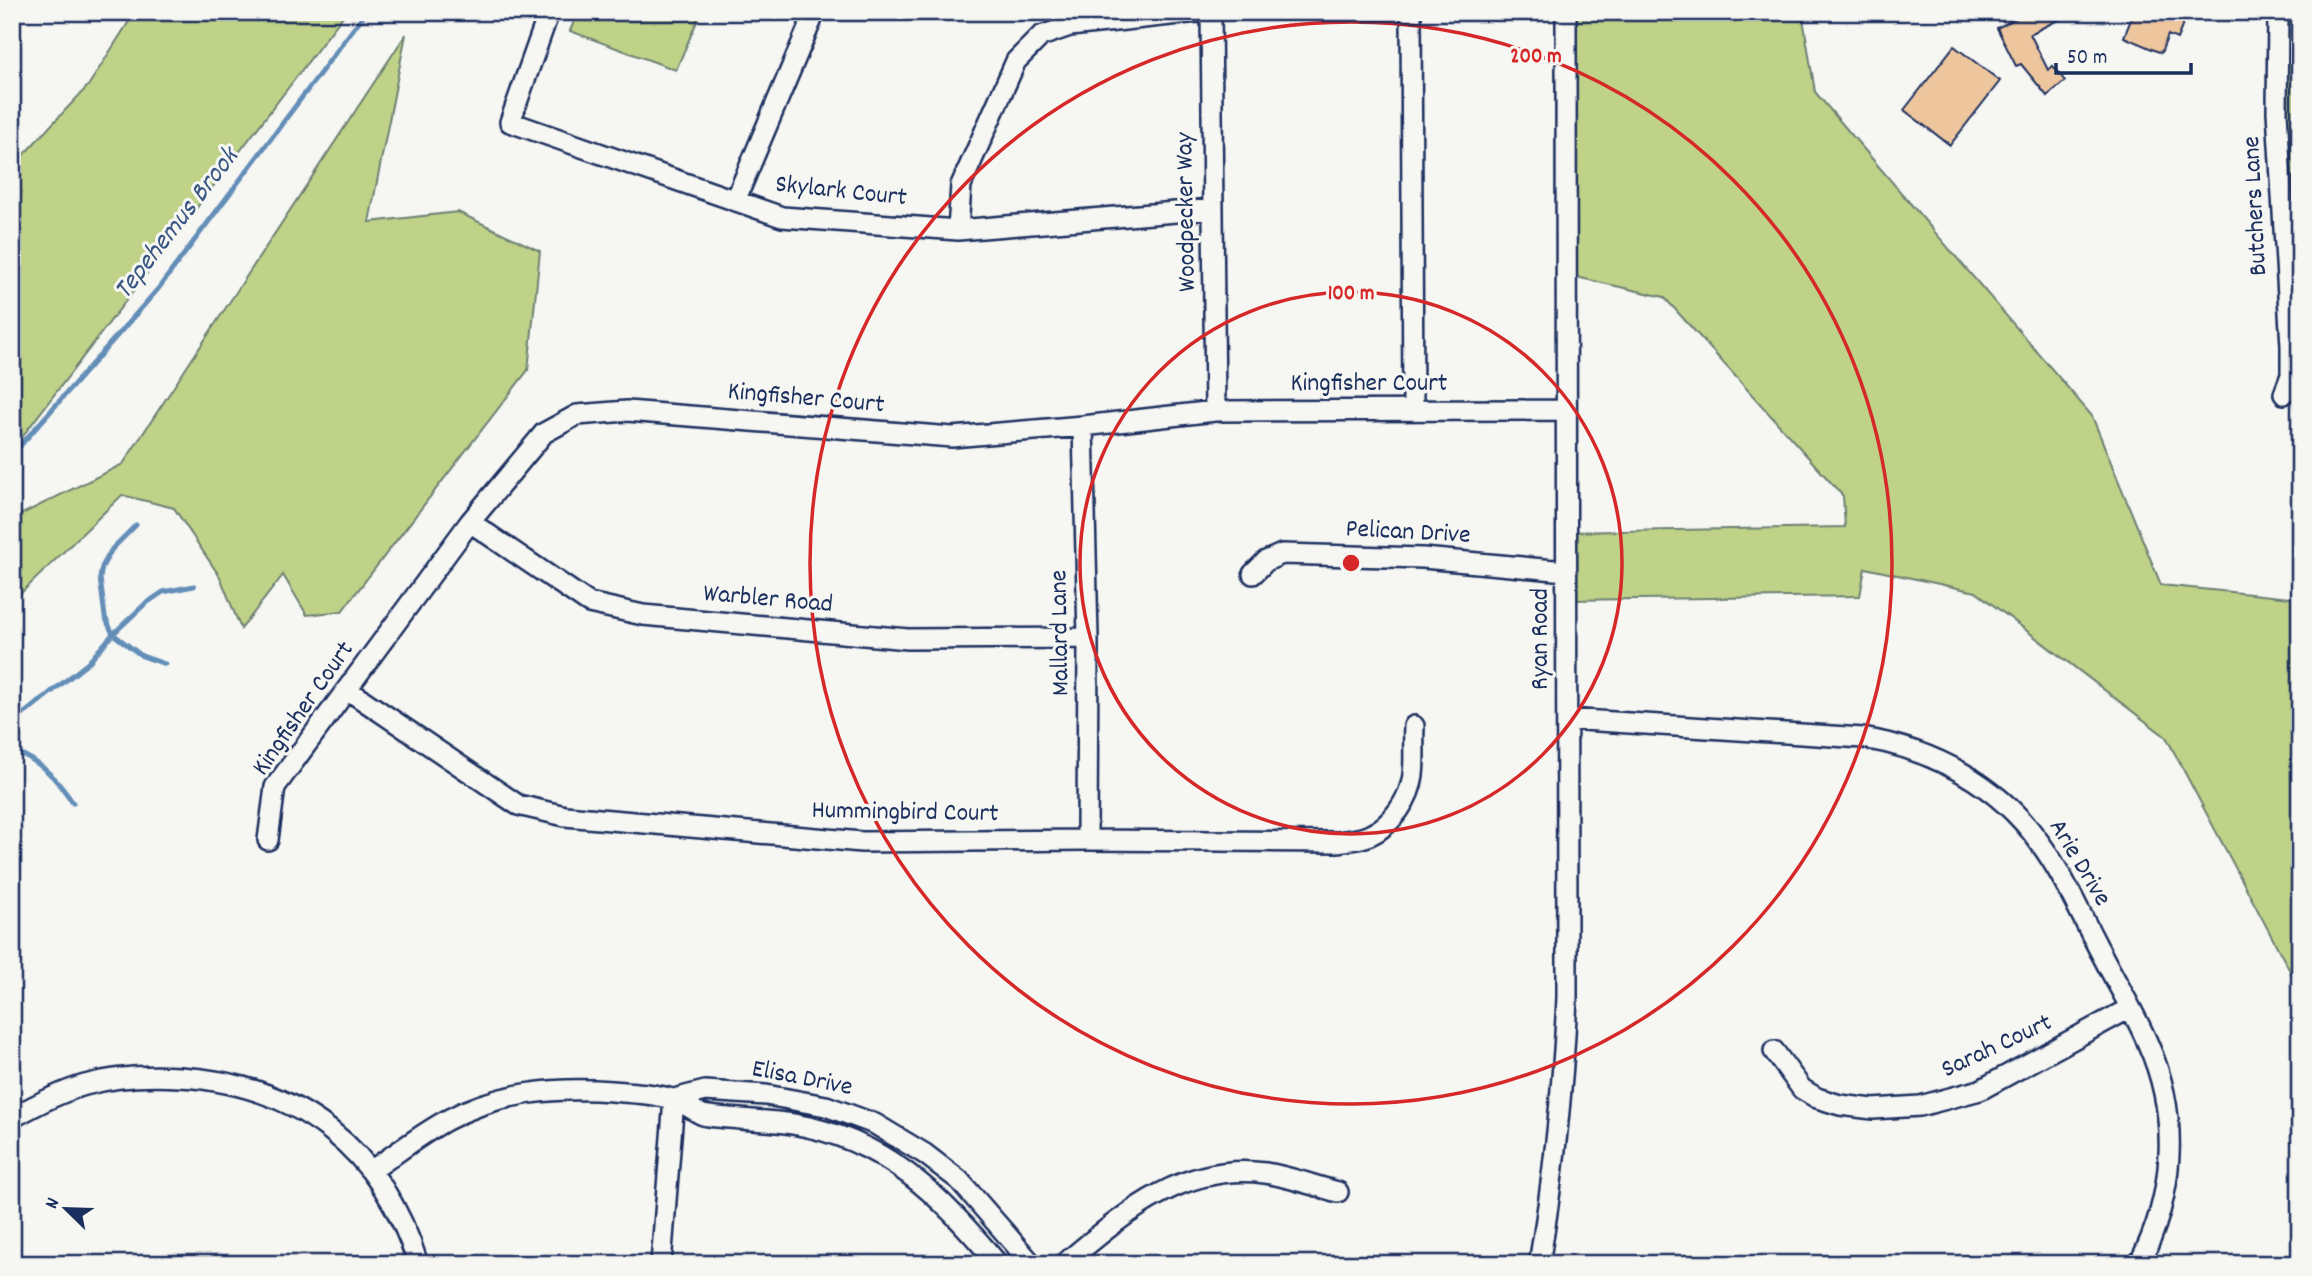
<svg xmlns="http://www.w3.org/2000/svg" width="2312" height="1276" font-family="Dekko,sans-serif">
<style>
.green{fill:#bfd288;stroke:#6d8073;stroke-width:2}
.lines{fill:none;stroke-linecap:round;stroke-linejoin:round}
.stream{stroke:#648eb8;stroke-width:5}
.building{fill:#eec69e;stroke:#1b2f5e;stroke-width:2}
.minor-casing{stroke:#1b2f5e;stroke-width:24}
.minor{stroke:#f6f6f2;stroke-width:19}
.ring{fill:none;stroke:#d62828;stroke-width:3.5}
.labels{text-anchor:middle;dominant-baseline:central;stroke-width:6;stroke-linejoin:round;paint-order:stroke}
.street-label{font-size:26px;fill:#1b2f5e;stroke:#f6f6f2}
.water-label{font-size:28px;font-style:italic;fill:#395784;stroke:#f6f6f2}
.centre{fill:#d62828;stroke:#f6f6f2;stroke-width:3.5}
.ring-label{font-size:21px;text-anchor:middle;font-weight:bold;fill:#d62828;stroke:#f6f6f2;stroke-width:6;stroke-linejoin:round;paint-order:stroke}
</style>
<rect width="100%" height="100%" fill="#f6f6f2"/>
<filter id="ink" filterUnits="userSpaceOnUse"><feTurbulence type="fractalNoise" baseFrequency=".0143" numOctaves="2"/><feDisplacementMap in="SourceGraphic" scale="14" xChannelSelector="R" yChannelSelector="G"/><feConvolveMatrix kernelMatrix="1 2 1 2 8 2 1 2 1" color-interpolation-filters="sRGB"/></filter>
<g filter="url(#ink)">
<path class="green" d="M135,12H346L12,450V167L88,86Z
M578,12H701L676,70L570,31Z
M1566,12H1802L1815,92L2092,416L2161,585L2300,599V990L2166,737L1976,592L1865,568L1860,596L1566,600V532L1845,527L1843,496L1664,297L1567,275Z
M2284,12H2300V251L2286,249Z
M406,34L369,222L458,212L540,251L528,370L342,611L307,615L283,575L241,629L220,577L174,508L122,495L12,602V519L123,464Z"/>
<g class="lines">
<path class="stream" d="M12,455L158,289L366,12
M136,525L112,549L102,567L100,578L105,617L113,634L142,656L165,664
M12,723L88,663L113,634L145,604L163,592L194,586
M12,750C40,760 57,779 73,803"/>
</g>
<path class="building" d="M2028,12H2074L2030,34L2048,70L2053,66L2065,81L2047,96L2021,64L2016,66L1997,28Z
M2134,12H2188L2177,39L2168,35L2161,53L2124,37Z
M1954,46L2000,81L1950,145L1904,110Z"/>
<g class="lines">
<g class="minor-casing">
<path id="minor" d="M549,12L510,122L782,217L958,230L1212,209
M1211,12L1215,411
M1411,12L1413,410
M2278,12L2277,112L2291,346V375L2284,394
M735,201L815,12
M958,230L961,185L1016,61L1041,36L1070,26L1198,12
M1083,426L1088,638L1087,840
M470,522L589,603L643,615L908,639L1088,638
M1253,574L1266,561L1282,554L1423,558L1566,571
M348,690L518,805L565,816L862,842L1087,840L1338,842C1348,840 1360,840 1370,835C1392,825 1410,799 1413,775C1415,759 1413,742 1414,726
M1567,719L1863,738C1934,750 1998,784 2040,843C2065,877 2082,918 2102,955C2117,984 2135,1013 2148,1044C2180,1116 2175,1195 2139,1264
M268,840L275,787L470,522L544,433L577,415L627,411L952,437L1083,426L1215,411L1566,410
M1774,1051L1802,1089L1817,1098L1840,1105L1873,1109L1920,1106L1980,1090L2130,1008
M674,1099L705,1091L766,1095L826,1106L875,1124L925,1154L959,1180L1032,1264
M12,1118C35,1105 60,1092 85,1085C117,1076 148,1075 180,1077C299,1084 383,1150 418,1264
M372,1170C397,1153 421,1134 447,1120C499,1092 555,1087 612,1091C632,1093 656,1093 675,1100C685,1103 693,1111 703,1115C711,1117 721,1117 729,1118C751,1120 772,1121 793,1124C885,1139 941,1196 998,1264
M661,1264L674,1099
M1064,1264C1123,1215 1182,1162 1265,1173C1287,1176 1315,1186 1338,1192
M1539,1264C1554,1175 1563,1087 1567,997L1566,12"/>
</g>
<use href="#minor" class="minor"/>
</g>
</g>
<g class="ring">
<circle cx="1351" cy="563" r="271"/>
<circle cx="1351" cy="563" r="541"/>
</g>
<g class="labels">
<g class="street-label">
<text transform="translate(841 192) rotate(6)">Skylark Court</text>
<text transform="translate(2256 206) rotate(-93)">Butchers Lane</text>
<text transform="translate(1187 212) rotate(-91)">Woodpecker Way</text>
<text x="1369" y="384">Kingfisher Court</text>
<text transform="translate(806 399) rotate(5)">Kingfisher Court</text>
<text transform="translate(1408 533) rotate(3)">Pelican Drive</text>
<text transform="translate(768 600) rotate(5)">Warbler Road</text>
<text transform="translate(1061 633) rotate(-91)">Mallard Lane</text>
<text transform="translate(1541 639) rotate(-90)">Ryan Road</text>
<text transform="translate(304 709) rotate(-55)">Kingfisher Court</text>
<text transform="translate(905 813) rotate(1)">Hummingbird Court</text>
<text transform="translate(2079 863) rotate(59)">Arie Drive</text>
<text transform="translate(1997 1047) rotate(-25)">Sarah Court</text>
<text transform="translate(802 1079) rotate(11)">Elisa Drive</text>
</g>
<g class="water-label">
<text transform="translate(178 225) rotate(-52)">Tepehemus Brook</text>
</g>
</g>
<circle cx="1351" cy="563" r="10" class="centre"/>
<g class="ring-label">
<text x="1536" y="62">200 m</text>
<text x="1351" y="299">100 m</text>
</g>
<rect width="2312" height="1276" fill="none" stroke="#f6f6f2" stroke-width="42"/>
<rect x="21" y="21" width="2270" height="1234" fill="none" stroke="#1b2f5e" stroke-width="2.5" filter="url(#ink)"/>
<g transform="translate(66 1209) rotate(293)" stroke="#f6f6f2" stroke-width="5" paint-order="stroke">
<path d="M0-5L12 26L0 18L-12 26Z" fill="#1b2f5e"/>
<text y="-10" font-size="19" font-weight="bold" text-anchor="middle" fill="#1b2f5e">N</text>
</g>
<path d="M2056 63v10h135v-10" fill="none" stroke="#1b2f5e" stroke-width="3.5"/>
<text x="2067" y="63" font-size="21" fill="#1b2f5e" stroke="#f6f6f2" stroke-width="5" paint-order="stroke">50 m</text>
</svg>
